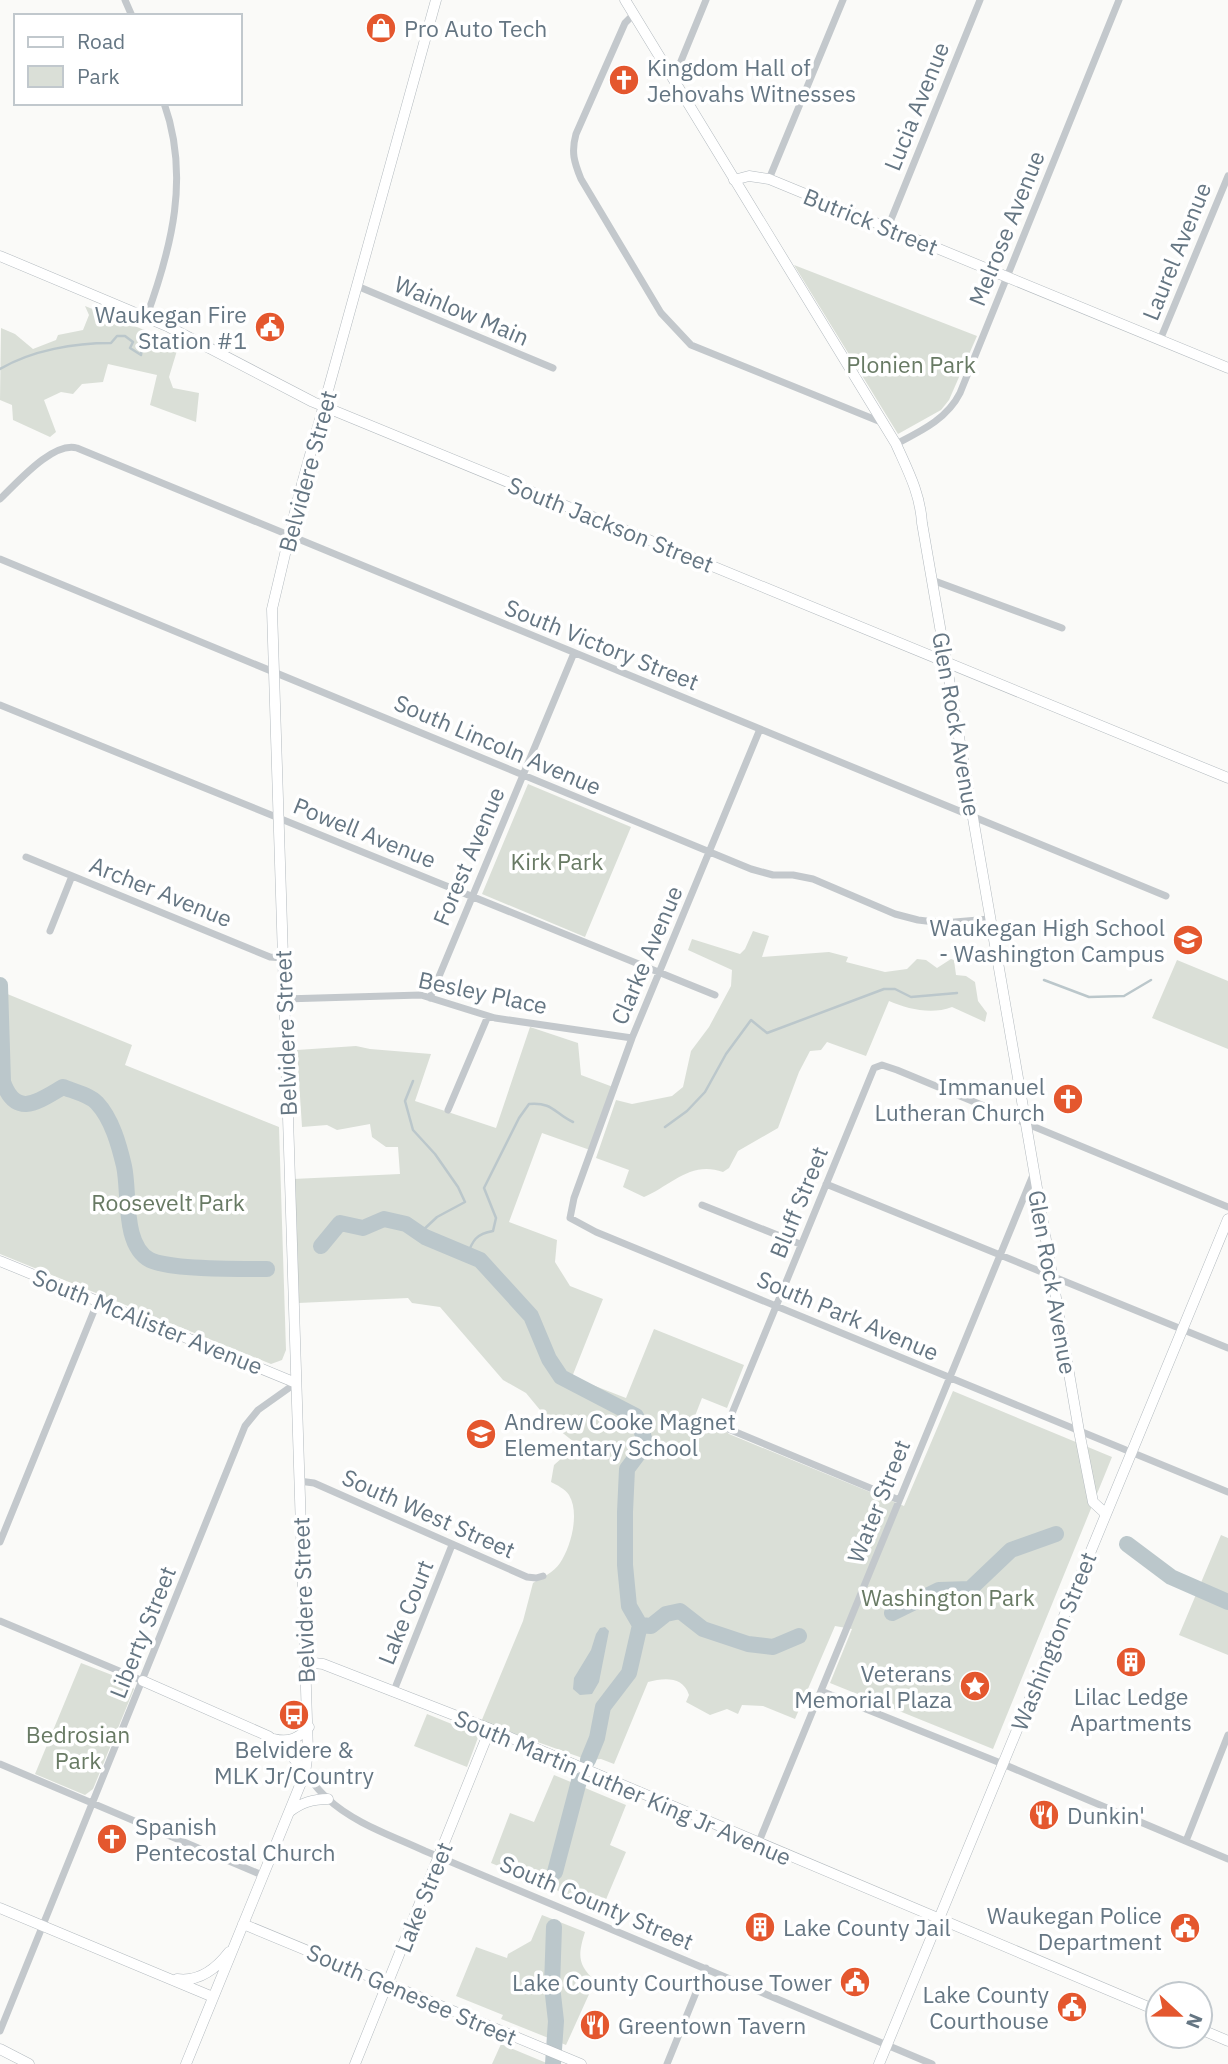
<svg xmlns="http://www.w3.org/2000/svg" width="1228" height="2064" font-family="'IBM Plex Sans',sans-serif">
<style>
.green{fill:#dadfd7}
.water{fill:#bbc7cb}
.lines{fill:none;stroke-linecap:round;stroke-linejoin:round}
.stream{stroke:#bbc7cb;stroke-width:2.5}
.river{stroke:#bbc7cb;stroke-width:16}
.secondary-casing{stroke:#b3babf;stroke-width:11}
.street{stroke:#c3c8cc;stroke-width:7}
.secondary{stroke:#fff;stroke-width:10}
.labels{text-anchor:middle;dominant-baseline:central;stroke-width:7;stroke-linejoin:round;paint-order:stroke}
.poi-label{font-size:23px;fill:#657683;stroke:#fff;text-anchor:start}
.street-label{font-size:23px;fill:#657683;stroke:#fff}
.park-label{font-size:23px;fill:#687a64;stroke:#fff}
</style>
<rect width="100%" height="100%" fill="#fafaf8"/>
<path class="green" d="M794,265L977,336L949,400L941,410L898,434Z
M85,306L179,344L169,377L173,388L199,393L196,422L150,405L157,375L108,364L103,382L82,384L73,394L61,392L44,400L56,432L50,437L13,420L12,405L0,400L1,328L15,334L33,349L56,340L58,335L83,330L89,315Z
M528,784L631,827L585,937L482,894Z
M753,931L769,936L762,957L829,952L848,957L846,962L885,972L907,969L917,959L926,960L937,968L951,959L954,960L956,975L966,976L975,982L978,1001L987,1013L985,1022L952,1007C931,1015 908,1009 889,1001L866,1056L827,1042L821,1050L810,1051L799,1072L778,1128L738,1151L729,1168L723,1172C691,1160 670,1186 644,1197L623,1187L629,1170L596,1158L616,1100L632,1104L672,1096L683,1087L691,1051L709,1027L731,986L732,970L688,950L692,939L740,954L745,949Z
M1177,960L1228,981V1049L1152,1018Z
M0,991L132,1045L125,1065L279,1127L286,1350L282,1360L271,1364L0,1254Z
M530,1027L578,1043L581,1075L613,1087L590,1150L542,1133L509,1222L557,1240L555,1262L570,1286L603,1299L572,1377L626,1398L654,1329L744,1365L727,1408L702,1398L695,1416L720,1426L729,1434L904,1506L953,1391L1112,1457L993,1749L830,1683L852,1629L835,1626L795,1719L763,1706L742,1705L738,1714L727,1709L710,1715L686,1702L689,1695C683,1676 664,1678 648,1682L614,1764L601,1759L588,1760L481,1722L523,1621L533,1583C542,1578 554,1572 560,1563C571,1547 580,1513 569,1495C565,1489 557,1485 551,1482L554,1465L573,1448L574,1442L554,1426L547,1424L545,1416L526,1393L503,1380L440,1307L412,1303L408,1298L298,1303L293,1179L400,1174L398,1147H386L372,1137L370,1124L337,1130L327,1125L302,1127L297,1050L356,1046L370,1049L431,1054L415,1101L496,1128Z
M1221,1535L1228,1538V1655L1179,1635Z
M81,1663L130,1682L134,1689L93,1789L85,1795L35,1774Z
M427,1714L479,1735L467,1767L414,1746Z
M554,1775L626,1805L610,1845L626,1852L602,1909L491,1863L510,1813L534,1822Z
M542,1915L585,1932C578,1955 577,1964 595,1981L566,2045L501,2019L503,2015L456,1996L476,1947L507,1958L508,1954L531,1941Z
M501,2044L549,2064H492Z"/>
<path class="water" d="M605,1627L609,1631L599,1682L592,1694L580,1695L573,1689L574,1678L591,1650L596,1634L600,1628Z"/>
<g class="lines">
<path class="stream" d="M0,369C32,350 75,343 111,343L117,336H125L133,342L130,348L141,355L144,331
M1044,980L1089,997L1124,996L1151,980
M413,1081L405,1101L413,1130L435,1154L458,1187L465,1202L437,1217L420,1233
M665,1127L687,1111L705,1092L726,1054L751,1020L767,1033L884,989H895L911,997L957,993
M467,1255C473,1240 476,1234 493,1231L496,1218L484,1188L519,1118L529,1104C553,1102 554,1113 573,1122"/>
<path class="river" d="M0,985L3,1082C16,1119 39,1101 63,1087C73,1091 90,1095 97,1103C112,1119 119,1145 124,1166C130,1193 122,1245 150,1260C171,1270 241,1269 267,1269
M321,1246L340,1223L363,1228L384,1219L406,1224L425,1237L480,1260L531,1316L549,1359L561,1377L636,1416L644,1438L639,1453L627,1469L625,1512V1565L629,1606L640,1625L629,1673L603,1707L597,1738L588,1760
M1127,1544L1171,1577L1228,1602
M892,1613L939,1590L970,1589L1011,1550L1056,1534
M640,1625L651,1626L666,1614L680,1611L703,1629L748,1644L773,1647L799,1636
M555,1872L579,1781
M553,2064L556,2021L552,1986L554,1927"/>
<g class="secondary-casing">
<path id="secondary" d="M625,0L896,444C908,471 920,493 922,523L1079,1431L1093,1502L1106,1514
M734,180L749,176L769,179L1228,368
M0,256L169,327L313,402L1228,778
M0,1261L296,1383
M305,1662L323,1664L490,1729L1158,2011
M143,1681L268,1736L288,1751L305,1773
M274,1739C289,1743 299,1738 309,1727
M289,1812C301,1803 312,1799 328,1799
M0,1908L213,1997
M243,1924L581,2064
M177,1979C199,1982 216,1969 229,1952
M1200,2029L1228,2041
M0,2049L29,2064
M186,2064L305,1773L308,1752L272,609L299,495L436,0
M355,2064L490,1729
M879,2064L1228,1219"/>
</g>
<path class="street" d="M125,0L132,16
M634,14L625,23L576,134C571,152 574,162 581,179L661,313L691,345L881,422
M671,76L679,66L706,0
M769,179L843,0
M888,227L980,0
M357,286L553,368
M146,318C172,247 190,176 164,103
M1160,340L1228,176
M896,444C921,431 947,419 960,393L1119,0
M0,499C17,483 53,441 77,448L1166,896
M0,559L751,869L773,875H793L813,879L895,914L918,920L943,923L990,919
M932,580L1062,628
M0,705L715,995
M760,729L632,1038L574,1198L570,1218L596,1232L1228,1492
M26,857L270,957L283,958
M50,931L72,876
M430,998L574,653
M284,999L421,995L495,1018L632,1038
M448,1110L488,1016
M826,1184L1228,1348
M702,1205L800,1244
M299,1481L314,1483L527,1577L536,1578L543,1576
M899,1500L726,1428L874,1068L882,1065L897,1070L1228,1207
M0,1542L98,1301
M0,1621L143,1681
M821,1691L1003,1764L1228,1859
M393,1693L452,1545
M0,1764L262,1875
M305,1773C312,1782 319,1791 327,1798C353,1823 393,1836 425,1851L932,2064
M1186,1841L1228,1735
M758,1844L1033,1175
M0,2031L245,1426L258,1410L296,1383
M667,2064L706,1968"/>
<use href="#secondary" class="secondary"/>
</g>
<defs>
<g id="shop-disc" transform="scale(1.575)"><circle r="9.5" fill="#e4572e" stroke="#fff"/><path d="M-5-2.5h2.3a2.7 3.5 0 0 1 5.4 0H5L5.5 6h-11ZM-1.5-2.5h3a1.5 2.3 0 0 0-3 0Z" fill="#fff"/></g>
<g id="church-disc" transform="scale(1.575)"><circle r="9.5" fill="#e4572e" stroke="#fff"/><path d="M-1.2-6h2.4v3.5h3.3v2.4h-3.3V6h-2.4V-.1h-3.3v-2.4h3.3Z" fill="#fff"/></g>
<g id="civic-disc" transform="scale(1.575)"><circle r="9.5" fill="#e4572e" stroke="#fff"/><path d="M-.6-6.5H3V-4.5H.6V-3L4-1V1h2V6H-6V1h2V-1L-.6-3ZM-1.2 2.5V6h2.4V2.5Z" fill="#fff"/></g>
<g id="school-disc" transform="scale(1.575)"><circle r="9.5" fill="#e4572e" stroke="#fff"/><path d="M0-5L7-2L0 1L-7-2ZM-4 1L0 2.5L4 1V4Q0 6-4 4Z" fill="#fff"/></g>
<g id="building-disc" transform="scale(1.575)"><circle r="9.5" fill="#e4572e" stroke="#fff"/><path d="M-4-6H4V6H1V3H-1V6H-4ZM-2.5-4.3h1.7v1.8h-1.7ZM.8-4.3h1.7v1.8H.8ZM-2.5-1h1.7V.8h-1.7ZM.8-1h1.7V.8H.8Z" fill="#fff"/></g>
<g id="sight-disc" transform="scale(1.575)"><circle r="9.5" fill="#e4572e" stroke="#fff"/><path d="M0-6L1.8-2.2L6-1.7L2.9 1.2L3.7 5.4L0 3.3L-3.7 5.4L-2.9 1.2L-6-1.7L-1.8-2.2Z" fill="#fff"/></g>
<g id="bus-disc" transform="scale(1.575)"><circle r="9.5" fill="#e4572e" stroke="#fff"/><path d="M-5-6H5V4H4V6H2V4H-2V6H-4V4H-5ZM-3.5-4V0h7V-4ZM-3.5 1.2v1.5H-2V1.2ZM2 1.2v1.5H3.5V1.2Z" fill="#fff"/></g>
<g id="restaurant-disc" transform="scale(1.575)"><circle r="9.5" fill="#e4572e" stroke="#fff"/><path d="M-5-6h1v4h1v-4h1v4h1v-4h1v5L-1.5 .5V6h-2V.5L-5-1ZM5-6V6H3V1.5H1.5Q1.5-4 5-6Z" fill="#fff"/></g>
</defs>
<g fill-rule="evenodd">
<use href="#shop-disc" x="381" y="28"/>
<use href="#church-disc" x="624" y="80"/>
<use href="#civic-disc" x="270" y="327"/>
<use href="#school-disc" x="1188" y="940"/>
<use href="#church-disc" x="1068" y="1099"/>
<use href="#school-disc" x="481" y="1434"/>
<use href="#building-disc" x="1131" y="1662"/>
<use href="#sight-disc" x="975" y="1686"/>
<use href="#bus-disc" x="294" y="1715"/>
<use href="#restaurant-disc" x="1044" y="1815"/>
<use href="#church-disc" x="112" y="1839"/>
<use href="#building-disc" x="760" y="1927"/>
<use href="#civic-disc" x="1185" y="1928"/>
<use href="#civic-disc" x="855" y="1982"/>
<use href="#civic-disc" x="1072" y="2007"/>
<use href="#restaurant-disc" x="595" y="2025"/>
</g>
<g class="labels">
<g class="poi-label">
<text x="404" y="28">Pro Auto Tech</text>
<text x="647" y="67">Kingdom Hall of<tspan x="647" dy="26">Jehovahs Witnesses</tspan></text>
<text x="247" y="314" text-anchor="end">Waukegan Fire<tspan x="247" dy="26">Station #1</tspan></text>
<text x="1165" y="927" text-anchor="end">Waukegan High School<tspan x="1165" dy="26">- Washington Campus</tspan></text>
<text x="1045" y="1086" text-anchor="end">Immanuel<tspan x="1045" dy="26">Lutheran Church</tspan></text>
<text x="504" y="1421">Andrew Cooke Magnet<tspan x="504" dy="26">Elementary School</tspan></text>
<text x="952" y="1673" text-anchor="end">Veterans<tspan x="952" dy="26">Memorial Plaza</tspan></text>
<text x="1131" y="1696" text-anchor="middle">Lilac Ledge<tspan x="1131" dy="26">Apartments</tspan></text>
<text x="294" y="1749" text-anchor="middle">Belvidere &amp;<tspan x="294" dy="26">MLK Jr/Country</tspan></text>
<text x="1067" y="1815">Dunkin'</text>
<text x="135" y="1826">Spanish<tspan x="135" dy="26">Pentecostal Church</tspan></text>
<text x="1162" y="1915" text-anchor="end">Waukegan Police<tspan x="1162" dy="26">Department</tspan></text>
<text x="783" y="1927">Lake County Jail</text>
<text x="832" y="1982" text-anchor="end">Lake County Courthouse Tower</text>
<text x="1049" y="1994" text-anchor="end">Lake County<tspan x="1049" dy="26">Courthouse</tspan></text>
<text x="618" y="2025">Greentown Tavern</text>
</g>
<g class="street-label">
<text transform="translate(916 106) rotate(-68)">Lucia Avenue</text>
<text transform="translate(871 221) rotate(22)">Butrick Street</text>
<text transform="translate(1006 228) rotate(-68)">Melrose Avenue</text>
<text transform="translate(1176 251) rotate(-68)">Laurel Avenue</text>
<text transform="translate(462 310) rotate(23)">Wainlow Main</text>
<text transform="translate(307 471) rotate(-75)">Belvidere Street</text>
<text transform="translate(611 524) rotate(22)">South Jackson Street</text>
<text transform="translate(602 644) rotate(22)">South Victory Street</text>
<text transform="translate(957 724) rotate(80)">Glen Rock Avenue</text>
<text transform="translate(498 744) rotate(23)">South Lincoln Avenue</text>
<text transform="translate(365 832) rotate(22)">Powell Avenue</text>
<text transform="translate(468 856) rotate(-67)">Forest Avenue</text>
<text transform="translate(161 891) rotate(22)">Archer Avenue</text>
<text transform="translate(646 955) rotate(-67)">Clarke Avenue</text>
<text transform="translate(483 992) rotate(12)">Besley Place</text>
<text transform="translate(285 1033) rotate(-92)">Belvidere Street</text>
<text transform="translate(798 1202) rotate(-68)">Bluff Street</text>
<text transform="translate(1053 1282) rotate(80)">Glen Rock Avenue</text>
<text transform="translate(848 1315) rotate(23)">South Park Avenue</text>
<text transform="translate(148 1321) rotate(22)">South McAlister Avenue</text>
<text transform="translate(878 1501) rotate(-68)">Water Street</text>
<text transform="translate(429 1513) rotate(24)">South West Street</text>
<text transform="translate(303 1600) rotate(-92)">Belvidere Street</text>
<text transform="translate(405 1612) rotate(-68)">Lake Court</text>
<text transform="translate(142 1632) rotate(-68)">Liberty Street</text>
<text transform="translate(1053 1641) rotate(-68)">Washington Street</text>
<text transform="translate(623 1787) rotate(23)">South Martin Luther King Jr Avenue</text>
<text transform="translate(423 1897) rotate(-68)">Lake Street</text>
<text transform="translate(597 1902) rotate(23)">South County Street</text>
<text transform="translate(412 1994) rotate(23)">South Genesee Street</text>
</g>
<g class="park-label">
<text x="911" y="364">Plonien Park</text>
<text x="557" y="861">Kirk Park</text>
<text x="168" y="1202">Roosevelt Park</text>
<text x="948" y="1597">Washington Park</text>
<text x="78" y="1734">Bedrosian<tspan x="78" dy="26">Park</tspan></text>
</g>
</g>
<rect x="14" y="14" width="228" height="91" fill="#ffffff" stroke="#c1c8cd" stroke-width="2"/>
<rect x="28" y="37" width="35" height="10" fill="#ffffff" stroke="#c1c8cd" stroke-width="2"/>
<text x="77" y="49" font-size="21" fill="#657683">Road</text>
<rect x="28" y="66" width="35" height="21" fill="#dadfd7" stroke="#c1c8cd" stroke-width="2"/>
<text x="77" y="84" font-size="21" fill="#657683">Park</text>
<g transform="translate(1179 2015) rotate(112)"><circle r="33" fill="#ffffff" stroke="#c1c8cd" stroke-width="2"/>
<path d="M0-5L12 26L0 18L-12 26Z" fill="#e4572e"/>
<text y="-10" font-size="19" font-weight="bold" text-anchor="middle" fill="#657683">N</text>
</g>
</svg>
